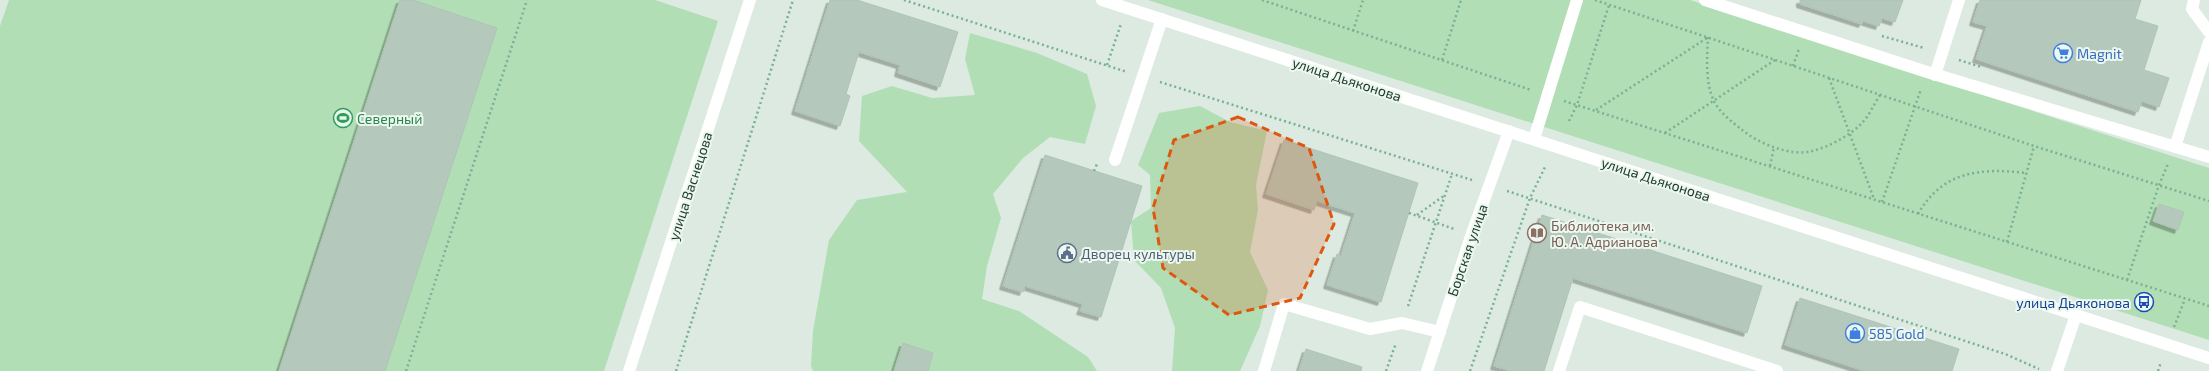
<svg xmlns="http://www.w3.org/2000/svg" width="2209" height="371" font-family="'Exo 2',sans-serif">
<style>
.green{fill:#b2deb5}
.building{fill:#b4c8bc;stroke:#aec4b7;filter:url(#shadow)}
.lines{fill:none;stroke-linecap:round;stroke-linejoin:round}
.path{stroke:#79b195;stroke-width:2.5;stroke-dasharray:2 3;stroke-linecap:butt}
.lane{stroke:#fff;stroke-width:12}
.street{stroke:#fff;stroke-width:12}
.secondary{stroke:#fff;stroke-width:12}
.marked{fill:#de570e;fill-opacity:0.2;stroke:#de570e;stroke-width:3;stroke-dasharray:8 5;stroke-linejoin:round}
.labels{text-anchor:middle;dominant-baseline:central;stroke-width:4;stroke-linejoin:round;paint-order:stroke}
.shop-label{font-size:14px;fill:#366cbe;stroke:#ecf7ef;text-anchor:start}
.street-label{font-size:14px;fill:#1d3a2d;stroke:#ecf7ef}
.leisure-label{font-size:14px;fill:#27864d;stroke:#ecf7ef;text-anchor:start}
.education-label{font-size:14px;fill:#785e54;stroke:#ecf7ef;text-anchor:start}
.service-label{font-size:14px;fill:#4e5e75;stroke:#ecf7ef;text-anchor:start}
.transit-label{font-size:14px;fill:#164399;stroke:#ecf7ef;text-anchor:end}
</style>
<defs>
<filter id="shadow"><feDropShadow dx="-3.5" dy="3.5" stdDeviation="0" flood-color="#0004"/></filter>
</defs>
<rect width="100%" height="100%" fill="#dceae1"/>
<path class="green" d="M9,0H655L718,21L604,371H0V26Z
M1148,0H1690L2209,168V340Z
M970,33L1037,53L1087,74L1096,106L1085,144L1050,137L1023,158L993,194L1001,218L987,266L982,299L1019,311L1088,357L1097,371H813L811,366L813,331L829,240L857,200L907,192L859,141L862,96L892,86L932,98L975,95L965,59Z
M1200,106L1230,122L1267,131L1256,185L1258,210L1250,252L1268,290L1260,326L1240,371H1172L1175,328L1161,288L1134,260L1131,221L1151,208L1150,175L1138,165L1159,113Z"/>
<path class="building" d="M400,0H413L497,28L385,371H279Z
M830,0H857L958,32L940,87L898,73L900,65L859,52L846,94L850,96L840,126L795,111Z
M1800,0H1903L1895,22L1882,18L1879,26L1863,21L1862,24L1800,4Z
M1980,0H2141L2135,19L2158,26L2144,70L2169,78L2159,107L2142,101L2138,112L1976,59L1987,26L1973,22Z
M1284,140L1418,183L1381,302L1327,285L1337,254L1341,256L1355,213L1317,201L1314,210L1266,194Z
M1045,155L1142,186L1101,317L1080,311L1083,304L1025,286L1023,292L1003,286Z
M2159,204L2184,212L2178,230L2153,221Z
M1542,215L1762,286L1747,333L1573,278L1544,371H1511L1494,366Z
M1800,298L1959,349L1952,371H1865L1785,345Z
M903,343L933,353L928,371H894Z
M1306,349L1362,367L1361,371H1299Z"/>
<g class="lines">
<path class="path" d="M904,0L1127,72
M1262,0L1531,90
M1595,0L2034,146L2209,201
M1353,31L1363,0
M1882,36L1924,48
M1708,37C1707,56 1705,83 1714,101C1719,112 1732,122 1741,129C1757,143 1791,157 1812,151C1829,147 1849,136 1862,123C1869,116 1874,104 1880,95
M1442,60L1461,0
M1959,60L1981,67
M1107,65L1121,24
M1793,66L1799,49
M1829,78L1874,199
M1160,82L1472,180
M1564,101L2209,306
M1596,110L1707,38
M1569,121L1577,105L1609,5
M1665,133L1775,60
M1770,166L1774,147
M1094,171L1097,164
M1507,191L2005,354L2039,369
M1882,202L1921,89
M1409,213L1454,229
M1918,214C1943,170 1982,168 2026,173
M1417,215L1445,195
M2007,242L2034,146
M2127,280L2159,185L2168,164
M1408,306L1452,174
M2174,327L2185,299
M406,371L527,0
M676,371L793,0
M1386,371L1396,343
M1470,371L1530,198L1546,165
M2158,371L2161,362"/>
<path class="lane" d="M1705,0L1927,72L2209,157
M2194,0L2192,9L2209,32
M1935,75L1959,0
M1534,139L1577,0
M2175,147L2209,42
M1115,160L1162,19
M629,371L750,0
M1264,371L1284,304L1370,329L1402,323L1440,332
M1559,371L1580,307L1777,371
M2057,371L2076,315"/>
<path class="street" d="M1427,371L1471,236L1509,131"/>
<path class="secondary" d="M1102,0L2209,358"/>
</g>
<path class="marked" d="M1238,117L1309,148L1334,224L1300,298L1229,315L1163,268L1153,208L1174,140Z"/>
<defs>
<g id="supermarket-ring" transform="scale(1)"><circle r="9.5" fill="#ecf7ef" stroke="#3f7fe0" stroke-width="1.5"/><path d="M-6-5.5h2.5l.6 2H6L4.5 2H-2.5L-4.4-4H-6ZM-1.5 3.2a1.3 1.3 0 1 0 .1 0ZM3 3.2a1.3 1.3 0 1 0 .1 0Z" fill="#3f7fe0"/></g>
<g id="stadium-ring" transform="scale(1)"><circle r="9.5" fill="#ecf7ef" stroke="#2e9e5b" stroke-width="1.5"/><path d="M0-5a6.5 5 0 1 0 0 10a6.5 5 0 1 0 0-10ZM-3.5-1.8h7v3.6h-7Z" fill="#2e9e5b"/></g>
<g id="library-ring" transform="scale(1)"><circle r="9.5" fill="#ecf7ef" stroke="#8d6e63" stroke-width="1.5"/><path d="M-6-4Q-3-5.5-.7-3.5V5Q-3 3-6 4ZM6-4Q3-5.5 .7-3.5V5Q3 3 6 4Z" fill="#8d6e63"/></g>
<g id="civic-ring" transform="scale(1)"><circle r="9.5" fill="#ecf7ef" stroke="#5c6f8a" stroke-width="1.5"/><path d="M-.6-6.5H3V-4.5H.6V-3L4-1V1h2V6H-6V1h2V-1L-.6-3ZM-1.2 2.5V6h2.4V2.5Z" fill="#5c6f8a"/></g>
<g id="bus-ring" transform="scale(1)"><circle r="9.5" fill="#ecf7ef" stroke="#1a4fb4" stroke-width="1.5"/><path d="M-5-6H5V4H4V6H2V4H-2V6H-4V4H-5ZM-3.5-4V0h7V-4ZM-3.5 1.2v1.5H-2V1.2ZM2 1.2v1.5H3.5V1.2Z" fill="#1a4fb4"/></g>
<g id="shop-ring" transform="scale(1)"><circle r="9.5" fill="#ecf7ef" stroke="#3f7fe0" stroke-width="1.5"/><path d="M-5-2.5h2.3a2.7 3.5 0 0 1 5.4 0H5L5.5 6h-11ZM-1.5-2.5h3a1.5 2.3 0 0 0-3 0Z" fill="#3f7fe0"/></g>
</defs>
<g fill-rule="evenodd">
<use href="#supermarket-ring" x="2063" y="53"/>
<use href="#stadium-ring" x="343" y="118"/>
<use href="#library-ring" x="1537" y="233"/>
<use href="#civic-ring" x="1067" y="253"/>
<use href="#bus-ring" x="2144" y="302"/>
<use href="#shop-ring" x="1855" y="333"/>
</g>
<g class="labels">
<g class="shop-label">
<text x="2077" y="53">Magnit</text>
<text x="1869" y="333">585 Gold</text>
</g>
<g class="street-label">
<text transform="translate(1347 79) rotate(18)">улица Дьяконова</text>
<text transform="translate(1656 179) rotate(18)">улица Дьяконова</text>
<text transform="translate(690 186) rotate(-72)">улица Васнецова</text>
<text transform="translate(1467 250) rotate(-71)">Борская улица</text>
</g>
<g class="leisure-label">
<text x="357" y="118">Северный</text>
</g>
<g class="education-label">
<text x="1551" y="225">Библиотека им.<tspan x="1551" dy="16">Ю. А. Адрианова</tspan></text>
</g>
<g class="service-label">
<text x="1081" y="253">Дворец культуры</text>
</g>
<g class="transit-label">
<text x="2130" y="302">улица Дьяконова</text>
</g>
</g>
</svg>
